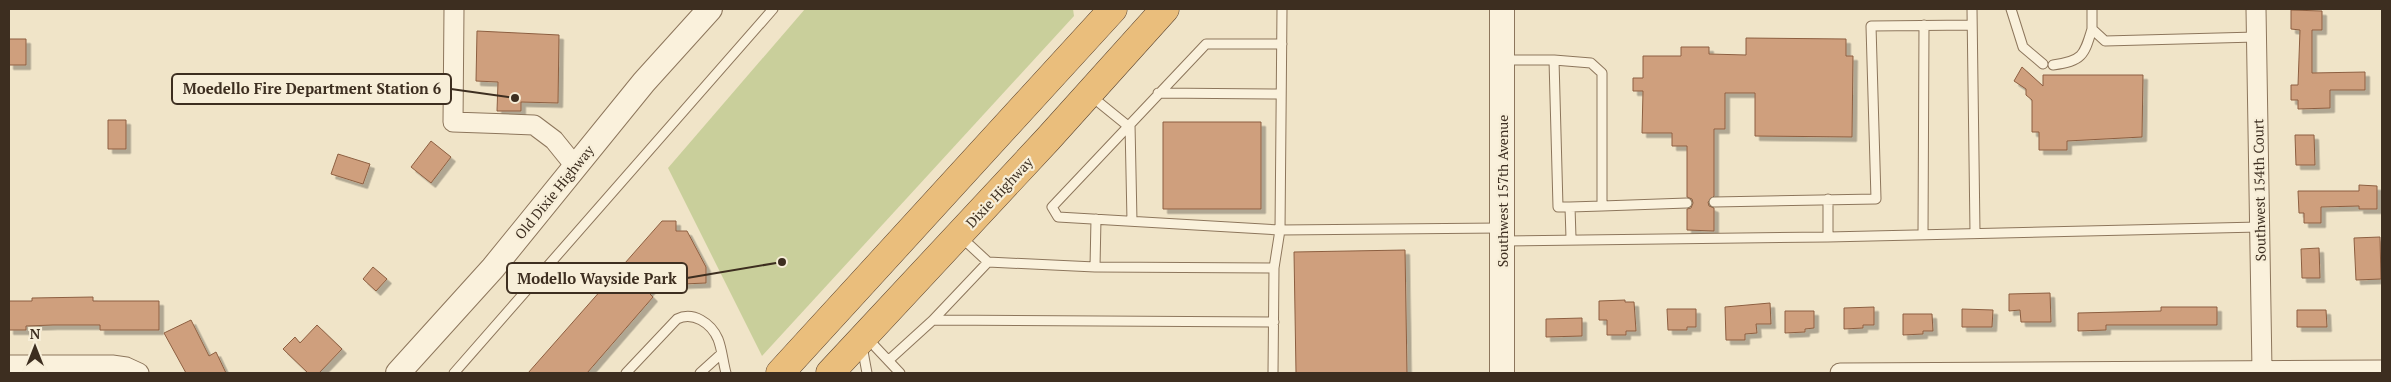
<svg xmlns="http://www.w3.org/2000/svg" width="2391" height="382" font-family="'PT Serif',serif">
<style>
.green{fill:#c9cf9b}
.building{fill:#cf9f7d;stroke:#8d5f41;filter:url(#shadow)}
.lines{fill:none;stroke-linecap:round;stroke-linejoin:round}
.service-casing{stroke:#8d765c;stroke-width:11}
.minor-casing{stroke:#8d765c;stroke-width:21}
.tertiary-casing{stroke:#8d765c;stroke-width:26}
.trunk-casing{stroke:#5b4430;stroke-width:29}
.service{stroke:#faf1dc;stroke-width:9}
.minor{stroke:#faf1dc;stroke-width:19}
.tertiary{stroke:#faf1dc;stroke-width:24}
.trunk{stroke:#eabe7c;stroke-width:28}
.labels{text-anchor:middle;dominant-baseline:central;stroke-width:4.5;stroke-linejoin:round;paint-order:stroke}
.street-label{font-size:14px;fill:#3d2e20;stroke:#f7eed8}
.leader{fill:none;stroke:#3d2e20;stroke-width:2}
.callout-dot{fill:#3d2e20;stroke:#f7eed8;stroke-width:2}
.callout{fill:#f7eed8;stroke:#3d2e20;stroke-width:2}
.callout-label{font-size:15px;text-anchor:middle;font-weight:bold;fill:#3d2e20}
</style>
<defs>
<filter id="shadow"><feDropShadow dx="4.5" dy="4.5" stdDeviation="0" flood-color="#0004"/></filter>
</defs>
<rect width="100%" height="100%" fill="#f0e4c8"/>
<path class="green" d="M805,9H1073L1074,16L762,356L668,168Z"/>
<path class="building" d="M2291,10L2322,11V30H2312V73L2365,72V90H2330V108L2298,109V100H2291V85H2298L2300,30L2291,29Z
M477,31L559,35L558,103L521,102V111H497L498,82L476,81Z
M1746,38L1846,39V56H1853L1852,137L1755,136V93H1725V129H1714V196L1708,202L1709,206L1714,208V231L1687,230V209L1691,208L1693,203L1692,199L1687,197V146H1672V133H1642L1643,91H1633V78H1643V56H1681V47H1709V54L1746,55Z
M9,39H26V65H9Z
M2022,67L2043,86V75H2143L2142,137L2067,141V150H2039V132H2032V100L2026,95V89L2014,81Z
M108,120H126V149H108Z
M1163,122H1261V209H1163Z
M2295,135H2314L2315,165H2296Z
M431,141L451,157L431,183L411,167Z
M338,154L370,164L363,184L331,174Z
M2359,185L2377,186V209H2359V206L2321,207V223H2304V213H2299L2298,191H2359Z
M662,221H676V231H687L706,267V283L683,284V276L662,277L648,292L653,297L587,373H528Z
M2380,237L2381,279L2356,280L2354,238Z
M2319,248L2320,278H2302L2301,249Z
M1405,250L1407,373H1296L1294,252Z
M373,267L387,279L376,291L363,279Z
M2050,293L2051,322H2021L2020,310L2009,311V294Z
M93,297V301H159V330H100V325H53L26,326V330H9V301H32V298Z
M1625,300V302H1634L1636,331H1626V335H1607V320H1599V301Z
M1770,303L1771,324H1756L1757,333L1745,334V340H1726L1725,307Z
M1874,307V325H1863V328L1844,329V308Z
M2161,307H2217V325H2106V330L2078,331V313L2161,311Z
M1667,309H1696V327H1687V330H1668Z
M1962,309L1993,310L1992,327H1962Z
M2297,310H2326L2327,327H2297Z
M1785,311H1814V328L1805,329V332L1785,333Z
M1903,314H1932L1933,331H1923V334L1903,335Z
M1582,318V336L1546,337V319Z
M191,320L209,356L216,352L226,373H186L164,333Z
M317,325L342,349L319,373H308L283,349L295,337L300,343Z"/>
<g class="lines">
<g class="service-casing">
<path id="service" d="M1972,9L1975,232
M2011,9L2023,47L2043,64
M2092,9V29L2105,41L2256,37
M1282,44H1206L1052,207L1058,217L1280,230L1500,228
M1502,60H1554L1558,207H1570L1571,238
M1554,60L1591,63L1602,73V206L1570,207
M2053,65C2082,61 2084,56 2092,29
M1158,93L1281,94
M1091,96L1128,126
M1130,124L1132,221
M1828,199V237
M1714,202L1876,199L1871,26L1972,25
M1602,206L1687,203
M1923,234L1924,25
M961,237L988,262
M1502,241L1828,237L2259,227
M1095,267L1096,219
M1274,268L1280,230L1282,9
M866,337L900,373
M862,346L867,373
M889,360L933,320
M454,373L773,9
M626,373L677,319C693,311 711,323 718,339C722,349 723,362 726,373
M700,373L721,354
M1273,373L1274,268L1095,267L988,262L933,320L1274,322"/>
</g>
<g class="minor-casing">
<path id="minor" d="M454,9L453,122L534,125L554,140L575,166
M2256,9L2262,370
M9,365H112L126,367L139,373
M1840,373L2382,370"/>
</g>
<g class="tertiary-casing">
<path id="tertiary" d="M1502,9V373
M398,373L493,268L644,82L710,9"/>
</g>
<g class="trunk-casing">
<path id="trunk" d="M780,373L1113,9
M830,373L1048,139L1165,9"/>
</g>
<use href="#service" class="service"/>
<use href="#minor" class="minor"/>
<use href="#tertiary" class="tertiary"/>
<use href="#trunk" class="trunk"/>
</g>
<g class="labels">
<g class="street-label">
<text transform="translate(2259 190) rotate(-91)">Southwest 154th Court</text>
<text transform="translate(1502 191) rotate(-90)">Southwest 157th Avenue</text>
<text transform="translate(554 192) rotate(-51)">Old Dixie Highway</text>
<text transform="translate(999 192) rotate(-47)">Dixie Highway</text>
</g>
</g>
<path class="leader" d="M515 98L451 89M782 262L687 278"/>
<g class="callout-dot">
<circle cx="515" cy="98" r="5"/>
<circle cx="782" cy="262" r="5"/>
</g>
<g class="callout">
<rect x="172" y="74" width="279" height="30" rx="5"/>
<rect x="507" y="263" width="180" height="30" rx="5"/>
</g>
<g class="callout-label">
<text x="312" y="94">Moedello Fire Department Station 6</text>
<text x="597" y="284">Modello Wayside Park</text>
</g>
<rect width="2391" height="382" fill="none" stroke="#3d2e20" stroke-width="20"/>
<g transform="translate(35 347)" stroke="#f7eed8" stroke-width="4" paint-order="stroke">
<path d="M0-4L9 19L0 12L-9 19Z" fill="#3d2e20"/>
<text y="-8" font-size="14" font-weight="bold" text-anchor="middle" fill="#3d2e20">N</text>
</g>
</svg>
